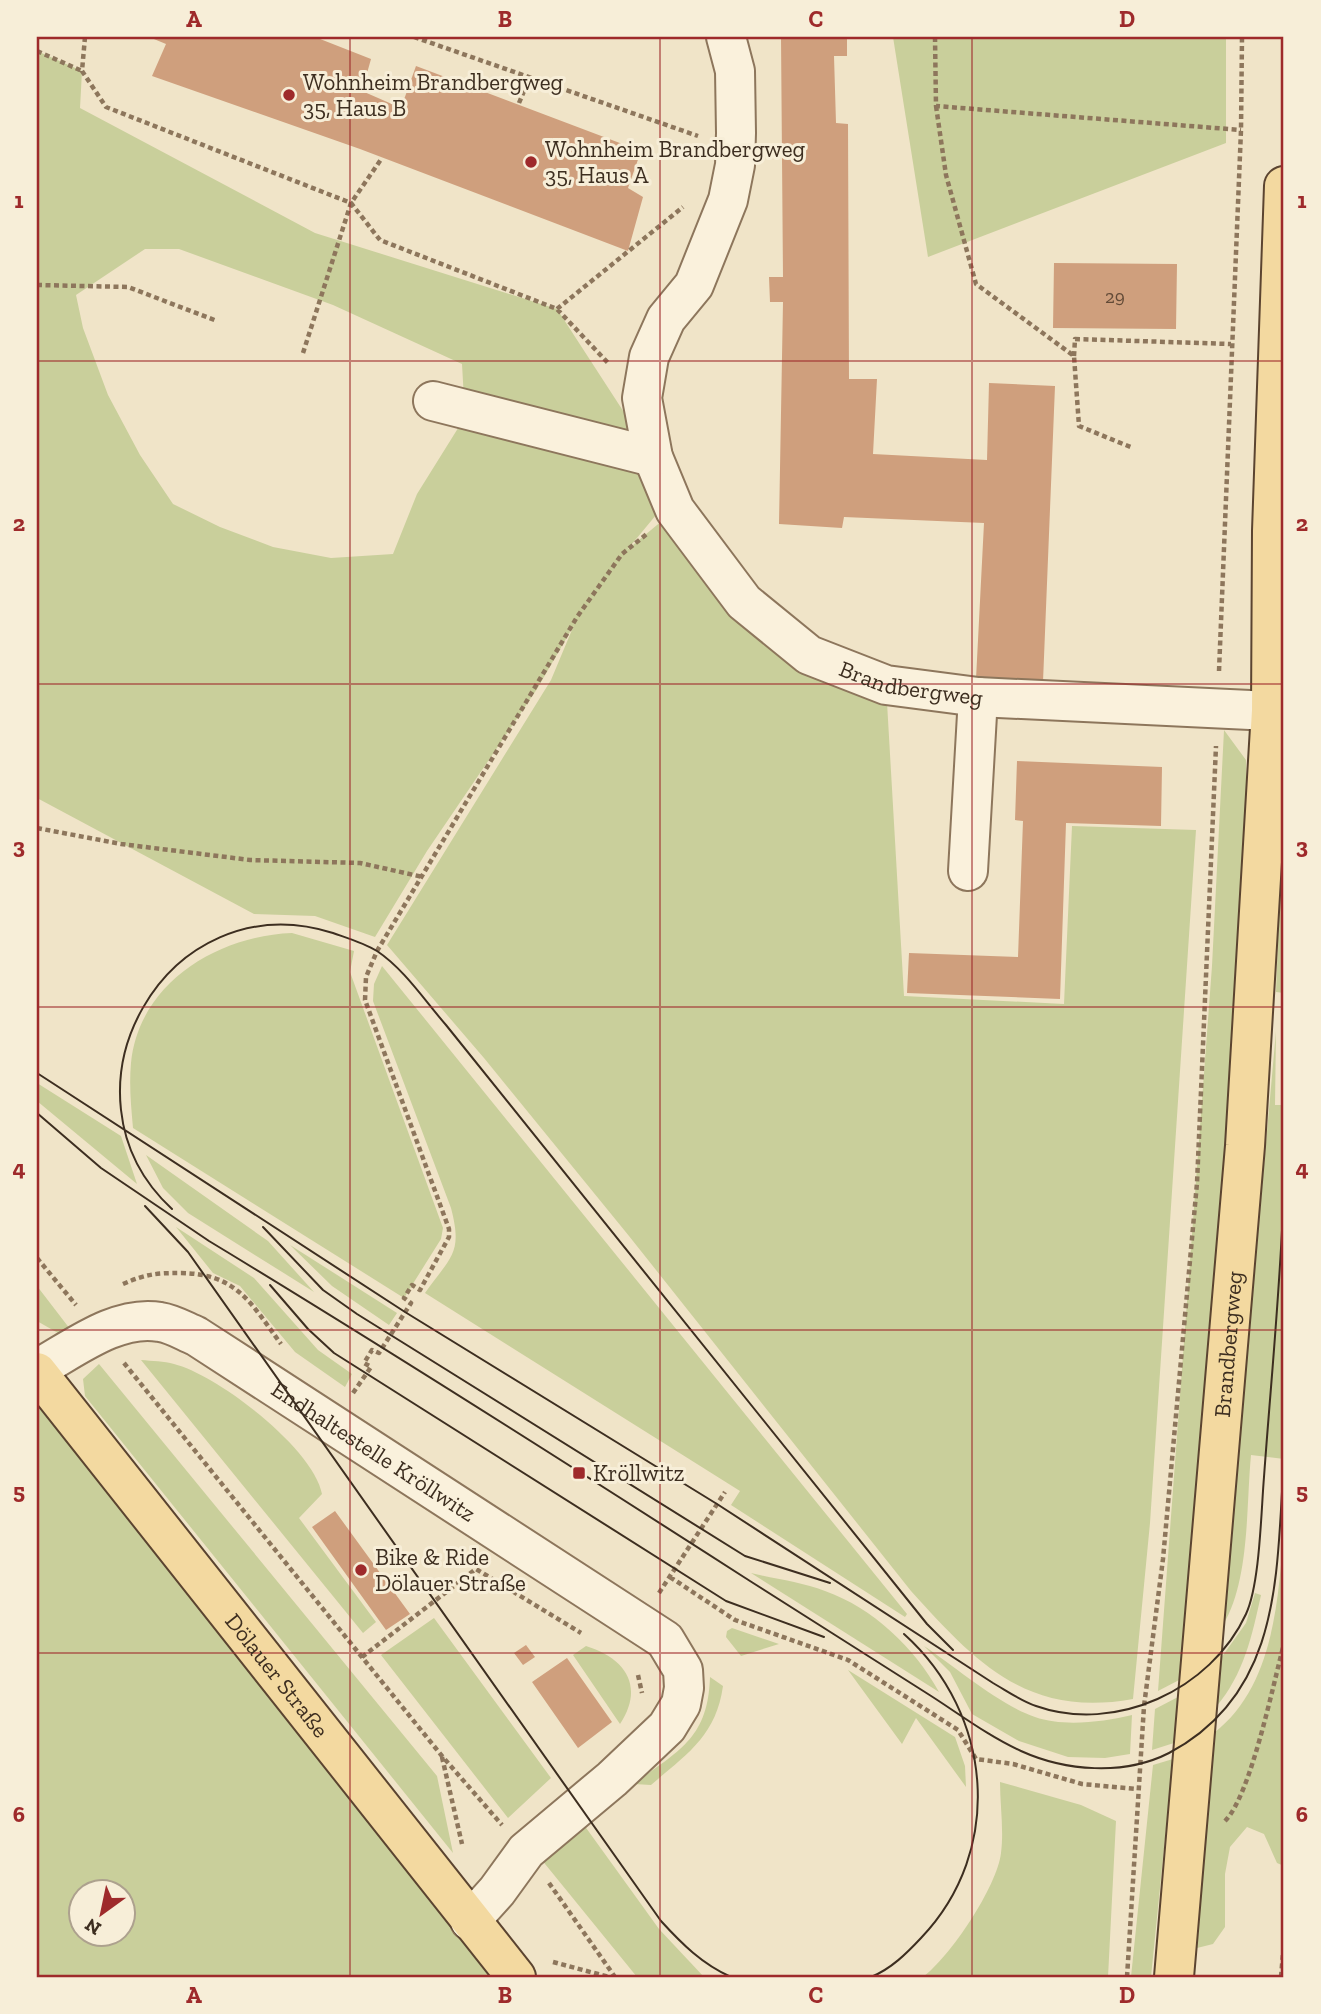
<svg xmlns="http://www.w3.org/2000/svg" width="1321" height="2014" font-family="'Zilla Slab',serif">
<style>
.green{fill:#c9cf9b;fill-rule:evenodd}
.building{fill:#cf9f7d}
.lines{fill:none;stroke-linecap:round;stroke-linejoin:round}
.minor-casing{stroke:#8d765c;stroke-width:42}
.major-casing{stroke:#5b4430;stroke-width:42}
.path{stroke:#8d765c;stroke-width:4.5;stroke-dasharray:5 3.5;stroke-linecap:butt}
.minor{stroke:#faf1dc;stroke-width:38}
.major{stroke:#f3d9a0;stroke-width:38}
.tram{stroke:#3d2e20;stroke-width:2}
.grid{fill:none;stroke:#9e2a2b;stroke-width:2;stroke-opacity:0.55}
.poi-dot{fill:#9e2a2b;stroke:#f7eed8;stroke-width:2.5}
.labels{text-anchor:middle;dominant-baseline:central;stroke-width:6;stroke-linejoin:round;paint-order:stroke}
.number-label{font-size:19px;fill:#624a37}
.poi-label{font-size:23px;fill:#3d2e20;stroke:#f7eed8;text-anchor:start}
.street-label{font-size:23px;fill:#3d2e20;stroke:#f7eed8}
.neatline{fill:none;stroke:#9e2a2b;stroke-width:2.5}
.grid-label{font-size:23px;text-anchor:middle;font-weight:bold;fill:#9e2a2b}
</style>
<rect width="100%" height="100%" fill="#f0e4c8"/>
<path class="green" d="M893,37H1226V143L928,257Z
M37,51L82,71L80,108L315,233L557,309L653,457L666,503L627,550L675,510L744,602L886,685L904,996L1064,1004L1072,826L1196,830L1150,1523L1133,1699C1028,1718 977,1664 911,1591L629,1236L484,1058L387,945L551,680L574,625L537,689L427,851L375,937L315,916L254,914L37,798ZM145,249H179L333,305L462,364L465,417L417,494L393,554L331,558L273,547L220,527L173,504L140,455L108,395L83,328L76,295Z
M1224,730L1246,760L1247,837L1222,1209L1181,1679L1158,1691L1212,966Z
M1284,788V993L1276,992Z
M292,933L354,951L350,972L443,1228L441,1239L404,1298L133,1128C131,1106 129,1085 131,1063C139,983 217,936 292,933Z
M382,966L907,1614L905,1617L731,1505L740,1491L425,1293C451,1256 463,1254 451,1208L373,1001L374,984Z
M1276,1031L1275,1105H1284V1459L1251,1455C1246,1507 1250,1580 1223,1625Z
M37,1083L121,1136L137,1184L37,1101Z
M146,1155L268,1241L314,1292L188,1213L163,1188Z
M176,1227L254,1278L318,1350L352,1374L345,1387L295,1352L240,1286L213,1273Z
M290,1245L397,1313L389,1325L332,1286Z
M37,1286L70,1329L58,1333L37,1321Z
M141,1360C152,1361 164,1361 174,1364C218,1375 314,1449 322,1494L299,1518L376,1622L363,1633Z
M99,1364L437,1776L453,1853L85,1396L83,1379Z
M37,1372L509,1977H37ZM80,1892H122V1934H80Z
M1284,1524V1866L1277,1863L1264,1834L1247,1827L1230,1847L1225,1874V1927L1213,1944L1197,1948L1214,1733C1275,1686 1279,1595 1284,1524Z
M751,1573C775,1579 802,1582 825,1591C873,1608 915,1648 939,1692Z
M1255,1593L1261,1595C1252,1636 1244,1674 1216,1707L1221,1658L1246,1623Z
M434,1618L551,1778L508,1818L381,1655Z
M732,1628L779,1644L741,1656L726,1637L727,1631Z
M586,1646C625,1658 645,1686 620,1724L573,1655Z
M924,1646C957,1668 998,1704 1035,1717C1063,1727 1103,1722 1132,1715L1130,1754L1105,1758L1068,1757L1019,1741L972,1714L950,1672Z
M848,1670L955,1737L965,1766L966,1787L916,1718L902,1744Z
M710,1677L723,1686C716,1736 687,1754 651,1785L634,1784C679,1750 708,1739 710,1677Z
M1178,1697L1174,1743L1152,1750L1155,1709Z
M1173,1759L1151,1977H1131L1153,1765Z
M1000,1782L1081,1805L1116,1821L1108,1977H923C950,1957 997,1887 1001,1853C1004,1830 1000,1805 1000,1782Z
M584,1825L659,1929L704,1977H637L541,1859Z"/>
<path class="building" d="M149,37H315L371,59L362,91L401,108L416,66L641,151L628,188L643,197L628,251L360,149L152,76L166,44Z
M781,37H847V56H834L836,123L848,124L849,379H877L873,454L987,460L989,383L1055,386L1043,682L976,679L984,523L844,517L842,528L779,524L783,302H770L769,277H783Z
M1054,263L1177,264L1176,329L1053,328Z
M1017,761L1162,767L1161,826L1066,823L1060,999L907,993L909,953L1018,957L1023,821L1015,820Z
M335,1511L410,1614L386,1630L312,1527Z
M526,1645L535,1657L523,1665L514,1653Z
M567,1658L612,1722L578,1748L532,1682Z"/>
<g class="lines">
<g class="minor-casing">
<g id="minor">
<path id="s1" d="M726,37L735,71L736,133L735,165L728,200L694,285L666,319L649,357L642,398L653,457L675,510L744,602L809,655L886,685L978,697L1271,711"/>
<path d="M433,401L653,457"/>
<path d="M968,871L978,697"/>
<path id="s2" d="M37,1369C72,1350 117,1314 160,1322C173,1324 184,1331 196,1336L665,1640L683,1670L684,1688L681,1704L667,1727L612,1779L526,1851L497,1891L470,1921"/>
</g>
</g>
<g class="major-casing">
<g id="major">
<path id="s3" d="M37,1372L516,1977"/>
<path id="s4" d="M1174,1977L1245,1146L1271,711L1272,531L1284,186"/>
</g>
</g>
<path class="path" d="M85,37L82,71L106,107L351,203L380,240L557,309L609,364
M414,37L698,136
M935,37L936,106L1241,130
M37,51L82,71
M519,103L529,79
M936,106L946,175L976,284L1074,356L1079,426L1133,448
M37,285L128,287L217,321
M557,309L683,207
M303,353L351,203L382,158
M1074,356L1075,339L1231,344
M1219,671L1241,130L1242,37
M37,828L121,844L250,860L360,863L423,877
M37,1258L76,1305
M123,1284C146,1274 156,1273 181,1273C237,1274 251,1303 281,1344
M124,1363L442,1756L502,1825
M353,1393L371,1367L364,1363L372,1350L379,1353L411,1303L404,1298L412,1285L420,1290L449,1237V1229L365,1000L366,977L377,951L577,617L622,554L648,533
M670,1577L735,1620L848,1660L958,1730L976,1759L1013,1764L1082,1784L1137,1789
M659,1593L725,1492
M362,1657L476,1569L581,1633
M638,1675L642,1693
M442,1757L462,1844
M1225,1821C1251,1795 1273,1684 1284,1644
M549,1883L615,1977
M553,1962L609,1977
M1127,1977L1144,1706L1163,1559L1197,1183L1216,746
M1281,1977L1284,1942"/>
<use href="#minor" class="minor"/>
<use href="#major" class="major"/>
<path class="tram" d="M37,1073L405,1312L717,1504L993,1683C1007,1691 1021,1701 1036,1706C1115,1734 1211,1690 1246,1614C1260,1584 1261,1512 1264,1477C1271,1380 1281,1282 1284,1185
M37,1113L101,1168L209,1241C391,1351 571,1466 750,1581C809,1619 869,1656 928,1694C958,1713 988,1736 1021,1751C1065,1771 1124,1776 1169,1753C1284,1692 1276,1571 1284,1459
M145,1206L188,1252L661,1921C682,1944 702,1964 731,1977
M172,1209C47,1093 166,880 333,933C347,938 364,943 377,951C404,969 425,1001 446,1025L927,1624L953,1650
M263,1227L323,1290L357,1314L745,1556L830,1583
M270,1285L308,1329L334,1353L726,1601L824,1637
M871,1977C891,1969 907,1953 921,1938C1005,1850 993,1714 904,1634"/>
</g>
<path class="grid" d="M350,37V1977M660,37V1977M972,37V1977M37,361H1284M37,684H1284M37,1007H1284M37,1330H1284M37,1653H1284"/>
<g class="poi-dot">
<circle cx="289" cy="95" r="7"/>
<circle cx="531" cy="162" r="7"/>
<rect x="572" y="1466" width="14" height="14" rx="3.5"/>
<circle cx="361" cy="1570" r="7"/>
</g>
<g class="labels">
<g class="number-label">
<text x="1115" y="296">29</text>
</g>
<g class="poi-label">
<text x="303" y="82">Wohnheim Brandbergweg<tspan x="303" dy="26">35, Haus B</tspan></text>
<text x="545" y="149">Wohnheim Brandbergweg<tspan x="545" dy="26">35, Haus A</tspan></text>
<text x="593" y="1473">Kröllwitz</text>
<text x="375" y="1557">Bike &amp; Ride<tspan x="375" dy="26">Dölauer Straße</tspan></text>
</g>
<g class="street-label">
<text stroke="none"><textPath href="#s1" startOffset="807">Brandbergweg</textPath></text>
<text stroke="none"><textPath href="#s4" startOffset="635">Brandbergweg</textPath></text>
<text stroke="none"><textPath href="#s2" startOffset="385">Endhaltestelle Kröllwitz</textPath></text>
<text stroke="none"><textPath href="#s3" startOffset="387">Dölauer Straße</textPath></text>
</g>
</g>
<rect width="1321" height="2014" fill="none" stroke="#f7eed8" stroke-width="77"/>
<g transform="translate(102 1913) rotate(213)"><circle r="33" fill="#f7eed8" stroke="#ada18e" stroke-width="2"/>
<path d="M0-5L12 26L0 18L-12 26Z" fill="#9e2a2b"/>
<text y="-10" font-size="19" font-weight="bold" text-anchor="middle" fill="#3d2e20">N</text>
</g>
<rect x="38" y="38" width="1244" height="1938" class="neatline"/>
<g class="grid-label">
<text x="194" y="27">A</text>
<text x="505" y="27">B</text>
<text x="816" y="27">C</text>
<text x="1127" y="27">D</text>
<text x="19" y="208">1</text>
<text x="1302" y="208">1</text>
<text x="19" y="531">2</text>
<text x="1302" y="531">2</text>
<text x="19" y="854">3</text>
<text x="1302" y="854">3</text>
<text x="19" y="1176">4</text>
<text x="1302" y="1176">4</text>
<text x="19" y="1499">5</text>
<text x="1302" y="1499">5</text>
<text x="19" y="1822">6</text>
<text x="1302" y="1822">6</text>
<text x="194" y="2003">A</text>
<text x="505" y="2003">B</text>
<text x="816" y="2003">C</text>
<text x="1127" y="2003">D</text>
</g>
</svg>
